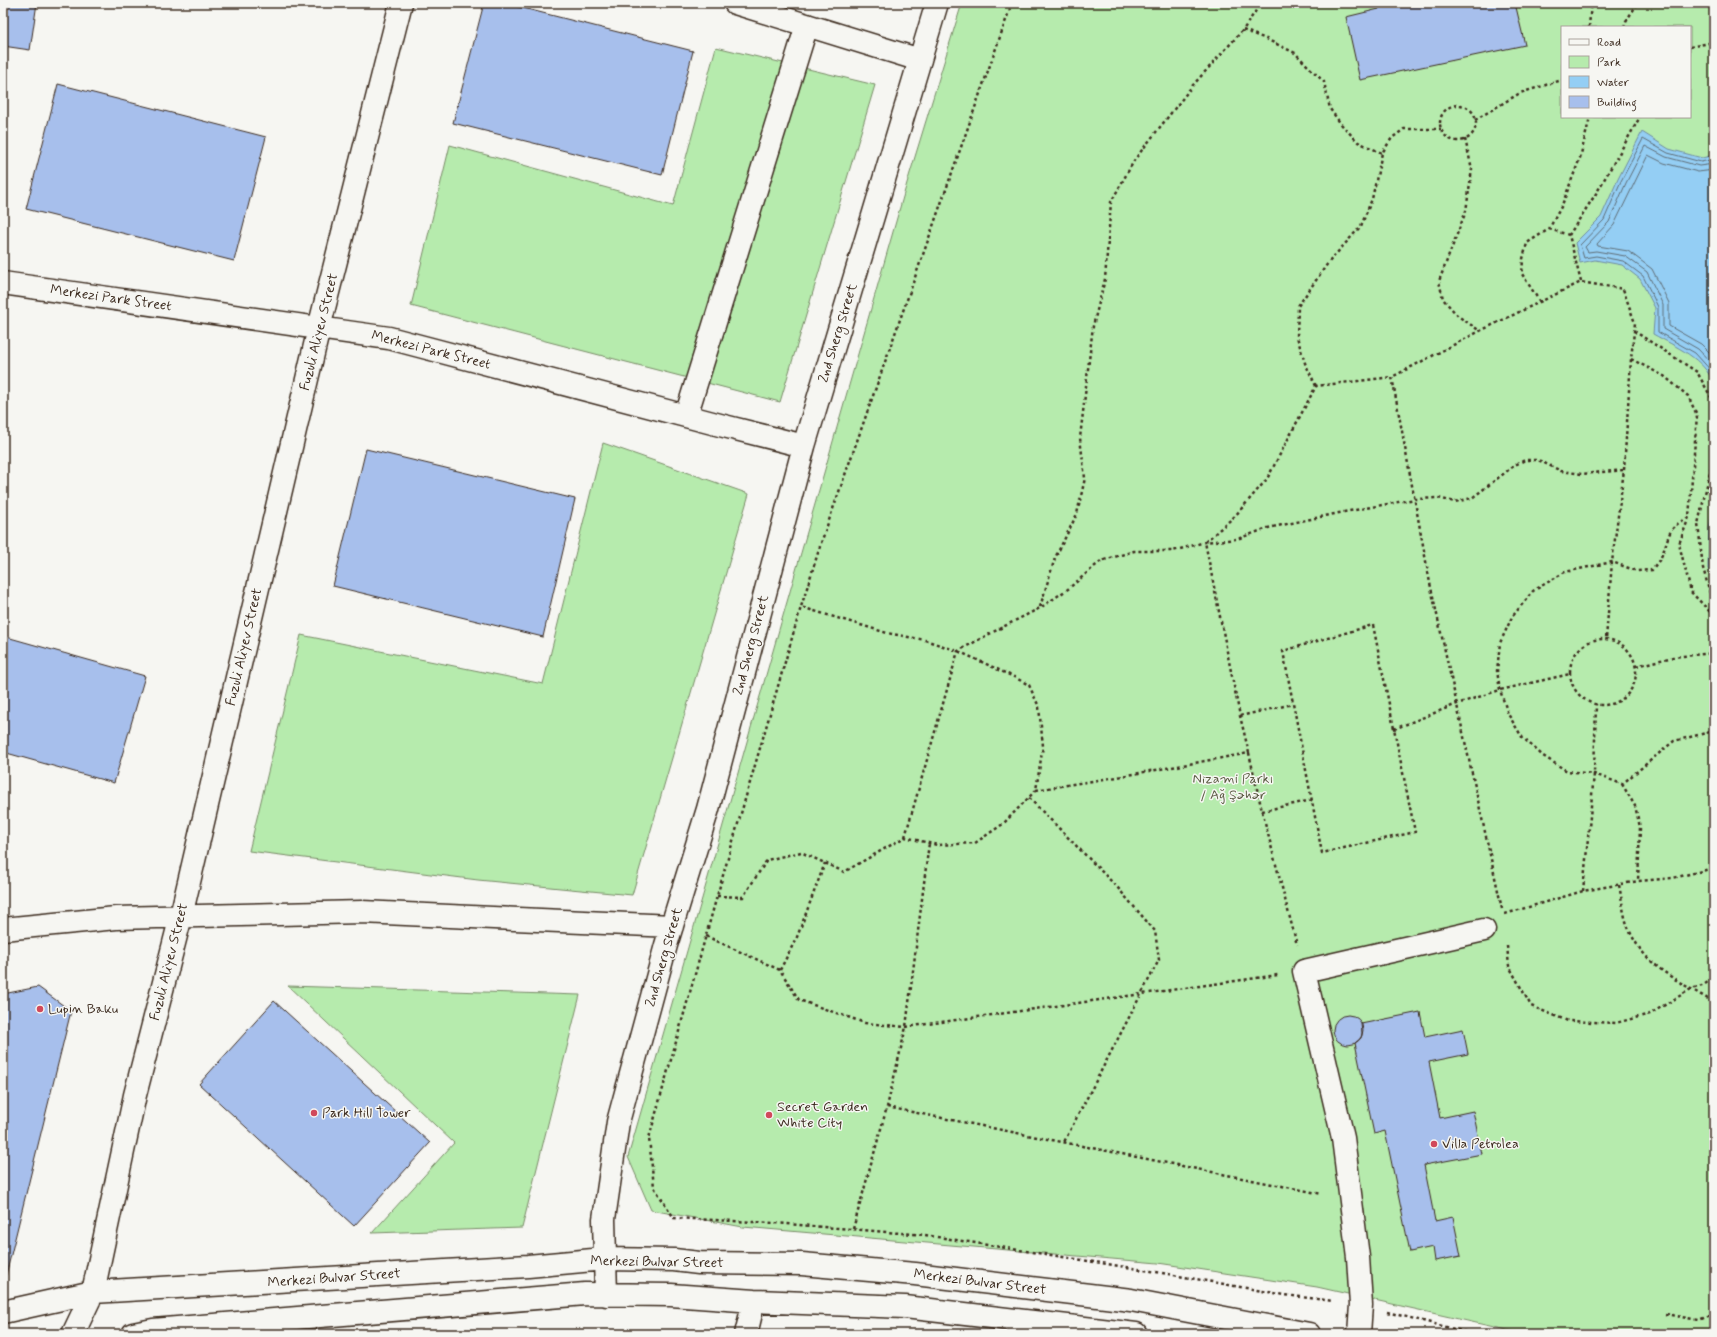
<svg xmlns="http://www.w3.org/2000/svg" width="1717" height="1337" font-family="Mynerve,sans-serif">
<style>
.green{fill:#b6ebad;stroke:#788a66;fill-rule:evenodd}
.water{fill:#94cef4;stroke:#708c9e}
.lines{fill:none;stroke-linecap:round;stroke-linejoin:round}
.shore{stroke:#5f6c74;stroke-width:1}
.building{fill:#a7bfec;stroke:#3b2a1e}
.minor-casing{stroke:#3b2a1e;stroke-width:25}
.path{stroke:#3b2a1e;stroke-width:2.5;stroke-dasharray:3 3;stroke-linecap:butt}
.minor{stroke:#f6f6f2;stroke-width:22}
.poi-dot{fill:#d1495b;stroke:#f6f6f2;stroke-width:1.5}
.labels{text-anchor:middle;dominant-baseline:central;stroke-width:3;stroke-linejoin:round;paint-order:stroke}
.street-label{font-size:14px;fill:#3b2a1e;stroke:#f6f6f2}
.park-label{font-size:14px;fill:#5a5a42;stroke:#f6f6f2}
.poi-label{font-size:14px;fill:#3b2a1e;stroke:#f6f6f2;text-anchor:start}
</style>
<rect width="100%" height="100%" fill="#f6f6f2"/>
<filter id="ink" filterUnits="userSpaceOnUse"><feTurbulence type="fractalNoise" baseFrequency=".025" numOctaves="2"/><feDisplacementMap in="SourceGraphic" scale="8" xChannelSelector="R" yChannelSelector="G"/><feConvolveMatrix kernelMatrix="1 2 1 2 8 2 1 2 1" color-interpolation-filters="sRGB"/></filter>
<g filter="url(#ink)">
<path class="green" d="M962,3H1714V1334H1525L1317,1287L1158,1263L743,1227L651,1210L628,1157L907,183ZM1562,27H1690V117H1562Z
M716,47L875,85L780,402L411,306L450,145L673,206Z
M603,443L749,494L632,895L478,880L249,851L301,635L543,684Z
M288,986L580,995L522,1228L372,1233L454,1143Z"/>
<path class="water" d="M1642,132L1669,149L1702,158L1714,155V384C1704,358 1676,347 1653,334L1655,308L1640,279L1622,265L1595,260L1580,263L1575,243L1601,217L1618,179Z
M1714,501V576L1708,569L1709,529Z"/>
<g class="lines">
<path class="shore" d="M1714,159L1701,162L1668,153L1643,139L1621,181L1604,220L1580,245L1584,258L1596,256L1623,261L1643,276L1658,307V332L1695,353L1714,374
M1714,164L1699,166L1666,157L1645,146L1626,183L1609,222L1585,247L1588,252L1596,251L1625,256L1647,272L1663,305V329L1698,349L1714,366
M1714,170L1698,172L1664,163L1648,155L1614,225L1597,244L1598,246L1628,251L1652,269L1669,303V326L1701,344L1714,357
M1714,524L1712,567L1714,569"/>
</g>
<path class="building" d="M3,3H37L30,50L3,46Z
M484,3H503L693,51L662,175L453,123Z
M1378,3H1515L1525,45L1360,80L1346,17L1379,9Z
M58,84L266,137L234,261L26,209Z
M366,449L575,499L543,637L333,586Z
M3,636L145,676L114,783L3,752Z
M38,987L71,1011L6,1275L3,1276V994Z
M274,1001L430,1143L354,1226L199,1084Z
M1420,1012L1425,1037L1463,1029L1468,1054L1429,1062L1440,1118L1473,1111L1482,1154L1424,1165L1435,1221L1453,1217L1461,1256L1435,1261L1433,1247L1410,1252L1385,1131L1374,1134L1355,1043L1361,1038L1362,1033L1361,1024Z
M1333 1030a15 15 0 1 1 30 0a15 15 0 1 1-30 0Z"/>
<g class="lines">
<g class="minor-casing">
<path id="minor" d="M735,3L920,60
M3,283L389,338L720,425L804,446
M686,416L807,25
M3,929L116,918L362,912L672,926
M606,1295L604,1219L618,1122L666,945L708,809L804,446L937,3
M3,1312L93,1292L528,1266L604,1259L674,1260L699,1263L802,1264L915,1274L1131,1300L1309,1334
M73,1334L93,1292L135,1095L181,916L319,328L401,3
M133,1334L153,1330L585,1294L671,1295L754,1301L905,1307L1136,1334
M746,1334L754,1301
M1359,1334L1361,1305L1358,1257L1343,1138L1304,971L1484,930"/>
</g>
<path class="path" d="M1012,3L822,540L801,607L717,896L649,1138L654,1187L674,1218L774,1223L925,1235L1151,1271L1285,1295L1333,1301
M1589,27L1591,3
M1624,27L1626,21L1638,3
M1243,30L1266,39L1295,53L1324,82L1330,109L1341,124L1358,142L1382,153
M1690,47L1714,42
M1440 123a18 18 0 1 1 36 0a18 18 0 1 1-36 0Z
M1475,120L1520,93L1562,80
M1465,139L1472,169L1466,211L1439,281L1443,299L1458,316L1480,331
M1549,229L1569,235
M1581,282L1569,235L1597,192L1640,117
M1540,302L1522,274L1523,259L1527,243L1549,229L1562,205L1580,158L1590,117
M1634,331L1697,372L1711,397L1714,407
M1631,359L1664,376L1688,396L1697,415L1689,517L1679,544L1691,592L1714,616
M1316,386L1305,363L1297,337L1298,306L1328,263L1361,226L1372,199L1382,153L1392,138L1404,129H1441
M1714,455L1698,524L1703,568L1710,593L1714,595
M1689,517C1665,529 1671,535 1661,557C1659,561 1655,565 1652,570L1637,571L1612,562L1565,572L1533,591L1512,617L1500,643L1497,671L1500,690L1508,714L1522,737L1543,756L1567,771L1594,774L1622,784L1674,741L1714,731
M1040,607L1055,558L1077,514L1085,478L1080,438L1093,326L1105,279L1111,202L1135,159L1193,85L1243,30L1261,3
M1373,625L1415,832L1322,853L1283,651Z
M1570 672a33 33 0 1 1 66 0a33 33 0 1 1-66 0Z
M1636,666L1673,657L1714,653
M1240,716L1293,704
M1394,729L1457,704L1500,690L1570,674
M1249,753L1240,716L1205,542L1235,516L1267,479L1316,386L1392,377
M1622,784L1635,806L1640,827L1638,881
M1036,790L1117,777L1249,753L1262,811L1297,945
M1029,798L1117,887L1155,931L1159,960L1064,1142
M1262,811L1312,800
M905,837L958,651L993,632L1040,608L1068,589L1101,561L1134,551H1173L1205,542L1237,539L1268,528L1344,512L1415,499L1438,498L1455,502L1472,498L1515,465L1525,460H1538L1561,471L1582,474L1624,470
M1619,885C1622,899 1623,914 1628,927C1643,965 1675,979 1708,999L1714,1006
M1583,891L1594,774L1596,704
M717,896L743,897L767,860L801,852L844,872L905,837L937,845L975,843L1003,824L1036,790L1043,746L1039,707L1029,685L1014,677L958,651L925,640L887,633L801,607
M1502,909L1430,583L1392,377L1480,331L1581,282L1623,289L1635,323L1631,359L1624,470L1612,562L1606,639
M1505,914L1583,891L1638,881L1673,878L1714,868
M706,936L780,970L799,1000L865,1023L906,1027L1278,975
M1507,946L1509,966L1531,1006L1568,1021L1616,1023L1650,1014L1691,989L1702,986L1714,978
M780,970L797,937L825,863
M887,1107L1322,1194
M853,1229L887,1107L906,1027L929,843
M1387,1312L1474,1334
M1665,1314L1698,1320L1714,1313"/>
<use href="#minor" class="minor"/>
</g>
</g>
<g class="poi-dot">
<circle cx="40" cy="1009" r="4"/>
<circle cx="314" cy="1113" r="4"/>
<circle cx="769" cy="1115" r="4"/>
<circle cx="1434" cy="1144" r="4"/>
</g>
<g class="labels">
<g class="street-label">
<text transform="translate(111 298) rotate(8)">Merkezi Park Street</text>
<text transform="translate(319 332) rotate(-76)">Fuzuli Aliyev Street</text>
<text transform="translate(838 333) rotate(-73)">2nd Sherg Street</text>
<text transform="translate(431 350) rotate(14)">Merkezi Park Street</text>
<text transform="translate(751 645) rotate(-75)">2nd Sherg Street</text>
<text transform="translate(244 647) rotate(-77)">Fuzuli Aliyev Street</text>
<text transform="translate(664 957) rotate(-74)">2nd Sherg Street</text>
<text transform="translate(169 962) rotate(-76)">Fuzuli Aliyev Street</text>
<text transform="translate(657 1262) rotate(1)">Merkezi Bulvar Street</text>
<text transform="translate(334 1278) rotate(-4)">Merkezi Bulvar Street</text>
<text transform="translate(980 1282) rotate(7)">Merkezi Bulvar Street</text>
</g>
<g class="park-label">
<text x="1233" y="779">Nizami Parkı<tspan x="1233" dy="16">/ Ağ Şəhər</tspan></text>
</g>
<g class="poi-label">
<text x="48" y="1009">Lupin Baku</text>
<text x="777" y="1107">Secret Garden<tspan x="777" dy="16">White City</tspan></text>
<text x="322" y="1113">Park Hill Tower</text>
<text x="1442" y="1144">Villa Petrolea</text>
</g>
</g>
<rect width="1717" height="1337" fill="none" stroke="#f6f6f2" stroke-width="16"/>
<rect x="8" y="8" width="1701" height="1321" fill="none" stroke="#3b2a1e" stroke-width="1.5" filter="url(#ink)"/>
<rect x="1561" y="26" width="130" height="92" fill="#f6f6f2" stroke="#aba49d"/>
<rect x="1569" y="39" width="20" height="6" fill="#f6f6f2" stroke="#aba49d"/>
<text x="1597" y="46" font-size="12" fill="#3b2a1e">Road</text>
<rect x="1569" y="56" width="20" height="12" fill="#b6ebad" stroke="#aba49d"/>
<text x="1597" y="66" font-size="12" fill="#3b2a1e">Park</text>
<rect x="1569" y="76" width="20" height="12" fill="#94cef4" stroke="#aba49d"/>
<text x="1597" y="86" font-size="12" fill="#3b2a1e">Water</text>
<rect x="1569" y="96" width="20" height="12" fill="#a7bfec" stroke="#aba49d"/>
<text x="1597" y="106" font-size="12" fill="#3b2a1e">Building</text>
</svg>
